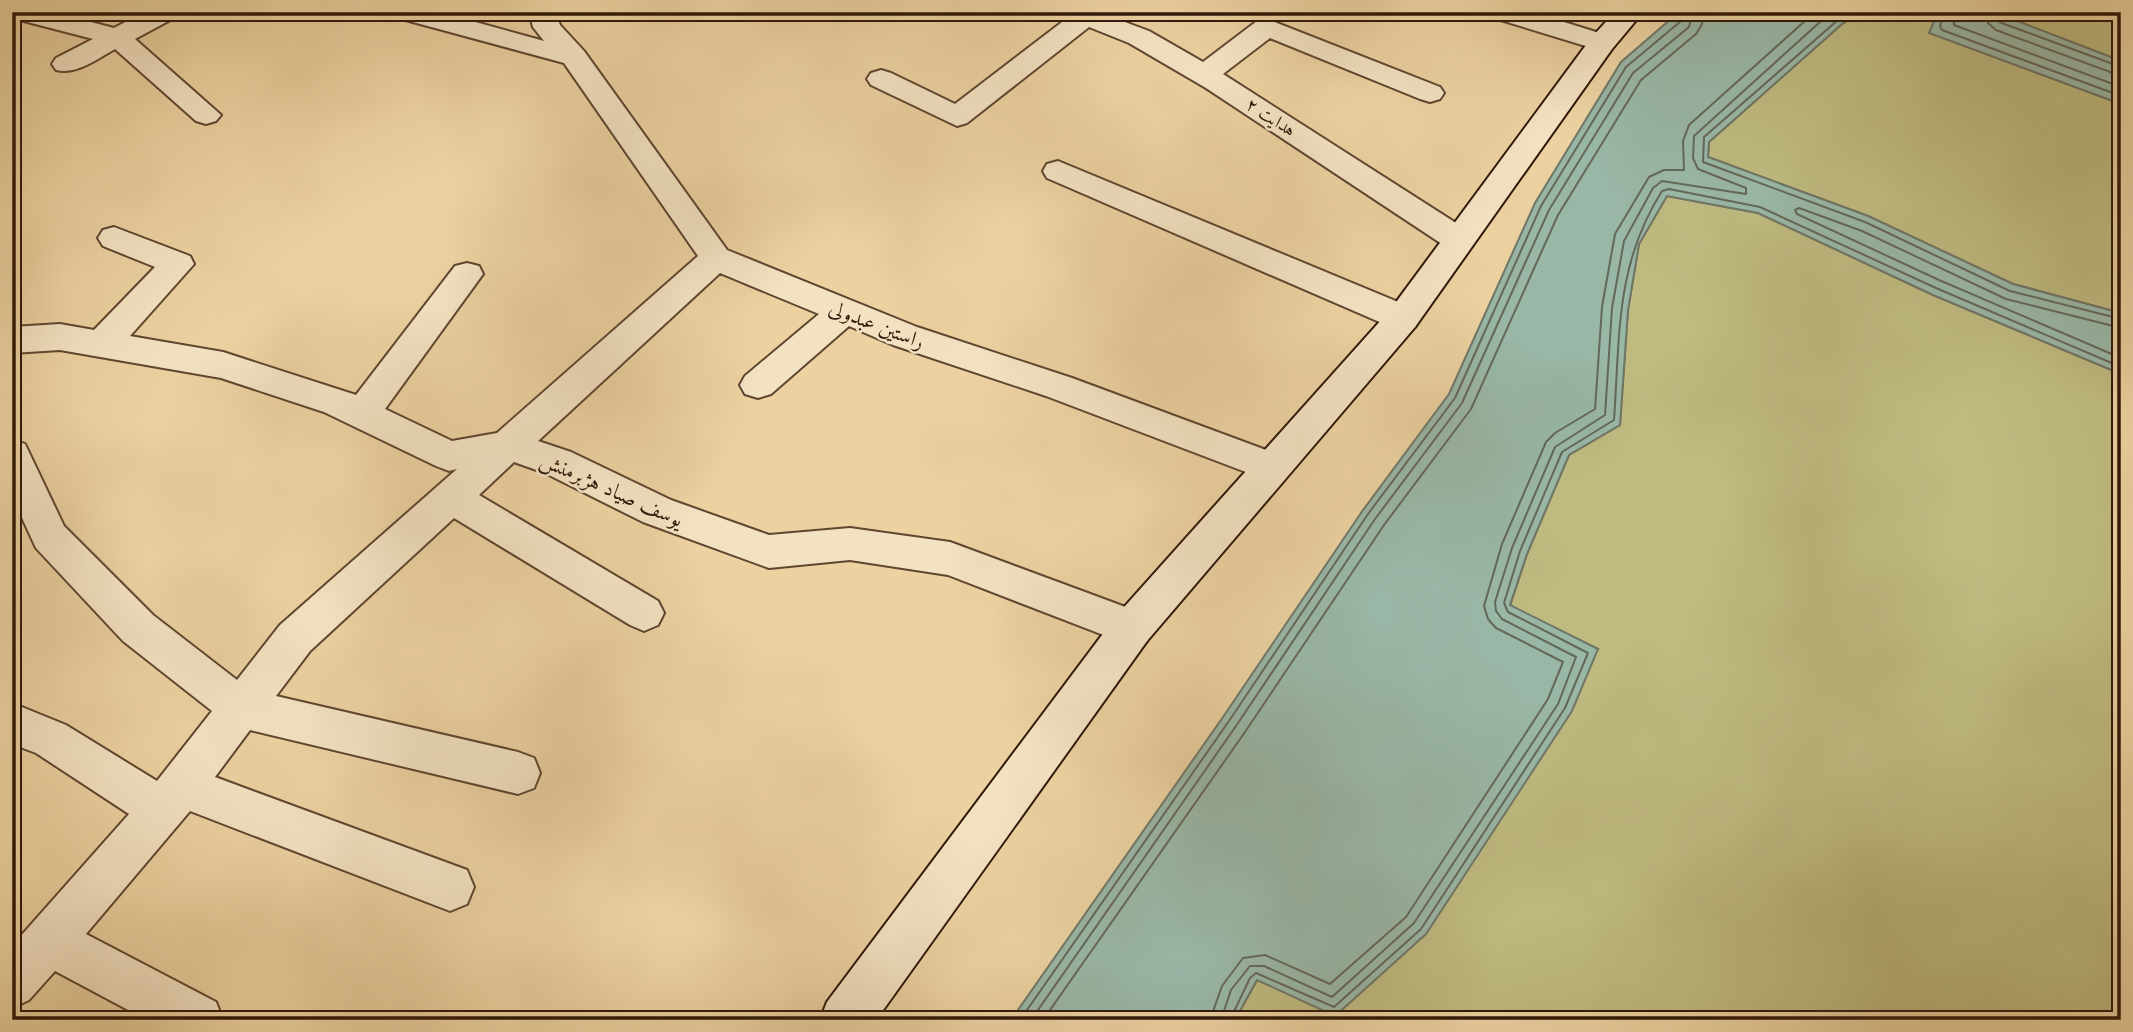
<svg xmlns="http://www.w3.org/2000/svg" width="2133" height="1032" font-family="'Libre Caslon Text',Amiri,serif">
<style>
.green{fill:#beba80;stroke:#776945;stroke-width:2}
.water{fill:#99b7a7;stroke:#6f7768;stroke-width:2}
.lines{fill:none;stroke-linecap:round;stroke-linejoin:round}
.shore{stroke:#646858;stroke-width:2}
.street-casing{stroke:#5f4630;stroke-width:4}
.secondary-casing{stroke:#30180a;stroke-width:4}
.street{fill:#f3e2c2;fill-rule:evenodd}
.secondary{fill:#f3e2c2;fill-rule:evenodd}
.labels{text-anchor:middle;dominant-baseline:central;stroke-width:5;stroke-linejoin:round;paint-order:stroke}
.far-street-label{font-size:18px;fill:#30180a;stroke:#f3e2c2}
.street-label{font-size:21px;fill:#30180a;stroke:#f3e2c2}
</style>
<rect width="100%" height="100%" fill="#ecd2a1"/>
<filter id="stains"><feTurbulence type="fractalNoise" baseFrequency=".00286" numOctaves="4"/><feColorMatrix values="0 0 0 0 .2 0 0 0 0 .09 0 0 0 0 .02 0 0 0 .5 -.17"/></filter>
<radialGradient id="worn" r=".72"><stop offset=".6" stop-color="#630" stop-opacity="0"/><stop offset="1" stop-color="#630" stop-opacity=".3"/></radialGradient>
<path class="green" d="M1860,12H1938L1930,33L2121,104V313L2013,284L1868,216L1708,157L1709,142L1842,24Z
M1965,12H2121V61L1999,14Z
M1667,196L1758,213L1933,295L2121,374V1020H1235L1257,980L1598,649L1510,606L1527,554L1569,455L1620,425L1628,310L1639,244Z"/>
<path class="water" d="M1679,12H1860L1842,24L1709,142L1708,157L1868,216L2013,284L2121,313V374L1933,295L1758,213L1667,196L1639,244L1628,310L1620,425L1569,455L1527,554L1510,605L1598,649L1572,711L1426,934L1335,1016L1257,980L1235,1020H1011L1223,717L1363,510L1449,394L1535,203L1621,62Z
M1938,12L1999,14L2121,61V104L1929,33Z"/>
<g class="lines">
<path class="shore" d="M1847,12L1704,137L1703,162L1865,222L2010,291L2121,319
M1944,12L1940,26L1942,30L2121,96
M1953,12L1954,25L2121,87
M1986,12L1988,23L1996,30L2121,76
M1994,12L1999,22L2121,67
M2121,328L2006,299L1862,231L1799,208L1795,210L1797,214L1939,280L2121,358
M1020,1020L1229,721L1368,514L1455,398L1541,206L1626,67L1681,21L1685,12
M1031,1020L1236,726L1375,519L1462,403L1549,210L1633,73L1689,27L1693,12
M1043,1020L1245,732L1384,525L1471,409L1558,215L1641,80L1696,34L1702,24L1704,12
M1210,1020L1222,986L1243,958L1265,955L1330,984L1406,917L1548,699L1563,662L1496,628L1488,619L1484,606L1502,544L1546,442L1555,433L1595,409L1602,307L1615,234L1649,177L1664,170H1684L1683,141L1689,125L1815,12
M1221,1020L1231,990L1250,966H1264L1332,997L1414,923L1558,704L1576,657L1502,619L1496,611L1495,602L1512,548L1555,447L1605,415L1612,308L1624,241L1653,188L1662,181L1746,194V188L1698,169L1693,158L1694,136L1831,12
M1230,1020L1250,978L1256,973L1334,1007L1421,929L1565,708L1588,653L1508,612L1504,603L1520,551L1562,452L1614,420C1620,336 1615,265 1662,191L1669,189L1760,207L1936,288L2121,367"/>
<g class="street-casing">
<path id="street" d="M12,12H52L114,28L144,12H178L174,18L135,39L221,115L216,121L206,124L196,121L115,49C97,59 77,75 56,70L52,64L56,58L93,39L12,18Z
M394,12H439L544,41L533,27L529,12H555L560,25L584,51L727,250L917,327L1072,378L1285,457L1291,467L1285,477L1272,482L1046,396L893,345L849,326L771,394L758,398L745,394L740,385L745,376L819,314L720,273L538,441L571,452L671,500L769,535L850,528L950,542L1147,615L1153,628L1147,641L1132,646L948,575L850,560L769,568L643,522L545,473L514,462L479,495L658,601L664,613L658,625L644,631L630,625L454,518L310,651L276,696L518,752L534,758L540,773L534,788L518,794L250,730L215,777L467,870L474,887L467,904L450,911L190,811L86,934L216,1002L223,1020H147L55,971L29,1000L12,1008V946L129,814L36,753L12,744V703L66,725L157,781L212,711L123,641L36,548L12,496V439L25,444L64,526L153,615L237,680L280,625L457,469L449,471L436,466L324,412L221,378L60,350L12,353V327L60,324L94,330L155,267L103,246L98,238L103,230L114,227L190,256L194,264L130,336L223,352L356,395L455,266L467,263L479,266L483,274L385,409L452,441L497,433L698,256L564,63L398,18Z
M1060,12H1098L1149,31L1203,62L1257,21L1267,19L1440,87L1444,93L1440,99L1430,102L1420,99L1270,38L1223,74L1470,232L1475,240L1470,248L1459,251L1448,248L1206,88L1129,43L1089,27L967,123L957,126L871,85L867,79L871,73L881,70L891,73L955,104L1066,19Z
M1490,12H1532L1612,37L1616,43L1612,49L1602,51L1494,18Z
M1058,161L1415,309L1420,318L1415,327L1403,330L1391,327L1047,178L1043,171L1047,164Z"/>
</g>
<g class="secondary-casing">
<path id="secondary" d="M1615,12H1643L1612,49L1415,327L1147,641L876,1020H820L827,1002L1117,615L1391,309L1592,37Z"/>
</g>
<use href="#street" class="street"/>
<use href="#secondary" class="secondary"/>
</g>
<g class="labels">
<g class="far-street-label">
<text transform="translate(1271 117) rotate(33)">هدایت ۲</text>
</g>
<g class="street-label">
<text transform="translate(877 324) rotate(21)">راستین عبدولی</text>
<text transform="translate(612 489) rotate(24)">یوسف صیاد هژبرمنش</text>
</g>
</g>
<rect width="2133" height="1032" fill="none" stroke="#ecd2a1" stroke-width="42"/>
<rect x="14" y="14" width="2105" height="1004" fill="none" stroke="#30180a" stroke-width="3.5"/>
<rect x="21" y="21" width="2091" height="990" fill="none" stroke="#30180a" stroke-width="2"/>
<rect width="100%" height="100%" filter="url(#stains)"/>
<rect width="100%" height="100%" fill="url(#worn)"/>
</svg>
